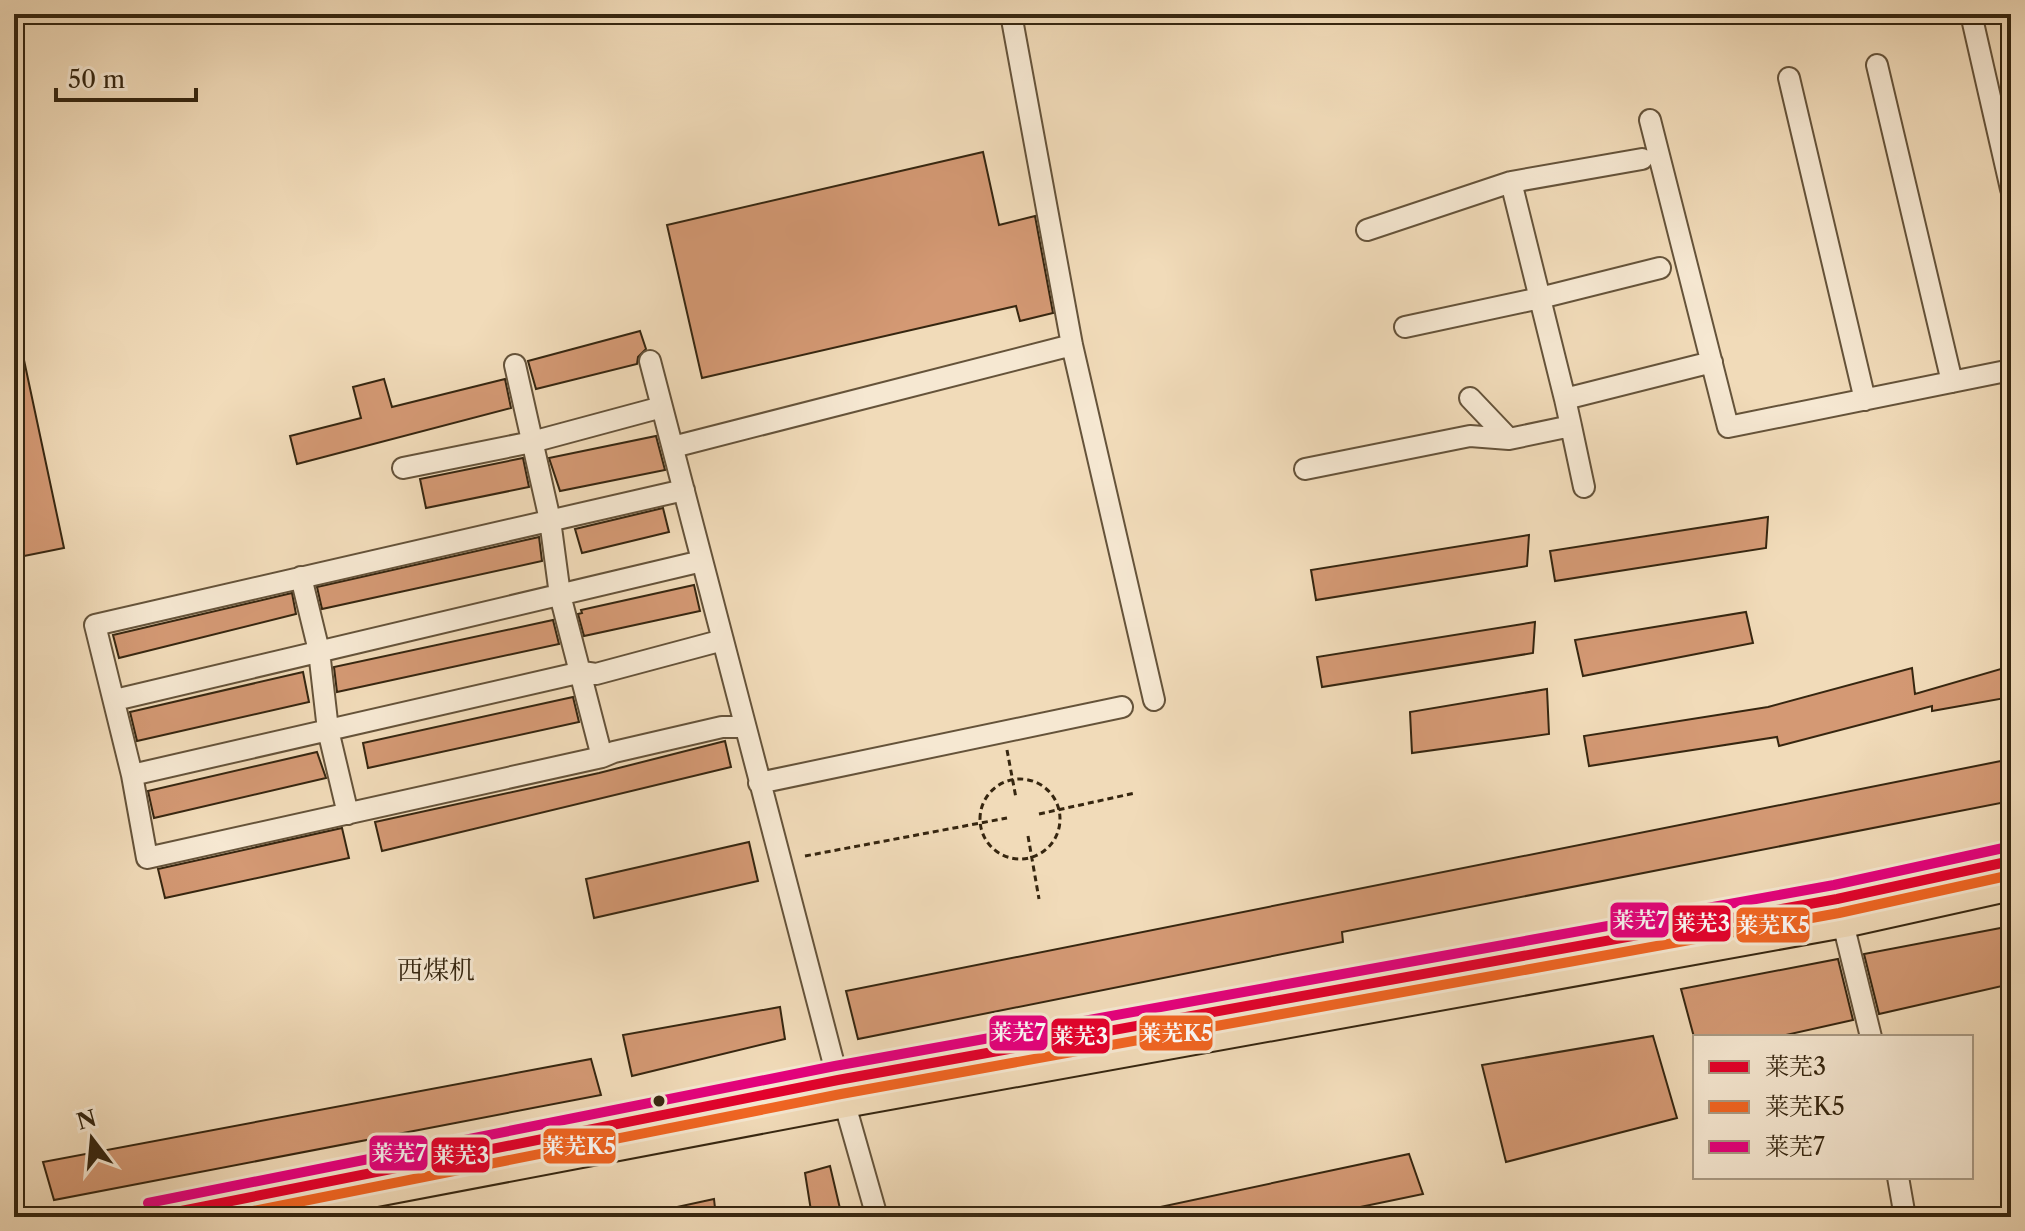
<svg xmlns="http://www.w3.org/2000/svg" width="2025" height="1231" font-family="'Libre Caslon Text','Noto Serif SC',serif">
<style>
.building{fill:#d49974;stroke:#362610;stroke-width:2}
.lines{fill:none;stroke-linecap:round;stroke-linejoin:round}
.minor-casing{stroke:#65533a;stroke-width:24}
.major-casing{stroke:#362610;stroke-width:30}
.path{stroke:#362610;stroke-width:3;stroke-dasharray:6 4;stroke-linecap:butt}
.minor{stroke:#f6e8d2;stroke-width:20}
.major{stroke:#f1dbb9;stroke-width:26}
.bus-1-casing{stroke:#f6e8d2;stroke-width:16}
.bus-2-casing{stroke:#f6e8d2;stroke-width:16}
.bus-3-casing{stroke:#f6e8d2;stroke-width:16}
.bus-1{stroke:#e4002b;stroke-width:10}
.bus-2{stroke:#f26522;stroke-width:10}
.bus-3{stroke:#e5007d;stroke-width:10}
.bus-dot{fill:#362610;stroke:#f6e8d2;stroke-width:3}
.labels{text-anchor:middle;dominant-baseline:central;stroke-width:6;stroke-linejoin:round;paint-order:stroke}
.neighbourhood-label{font-size:26px;fill:#362610;stroke:#f6e8d2}
.line-badge{stroke:#f6e8d2;stroke-width:3}
.badge-label{font-size:22px;text-anchor:middle;font-weight:bold;fill:#fff}
</style>
<rect width="100%" height="100%" fill="#f1dbb9"/>
<filter id="stains"><feTurbulence type="fractalNoise" baseFrequency=".0025" numOctaves="4"/><feColorMatrix values="0 0 0 0 .2 0 0 0 0 .09 0 0 0 0 .02 0 0 0 .5 -.17"/></filter>
<radialGradient id="worn" r=".72"><stop offset=".6" stop-color="#630" stop-opacity="0"/><stop offset="1" stop-color="#630" stop-opacity=".3"/></radialGradient>
<path class="building" d="M983,152L999,225L1035,216L1053,313L1020,321L1016,306L702,378L667,225Z
M640,331L646,349L638,357L637,364L536,389L528,361Z
M21,346L64,548L14,558V347Z
M384,379L392,407L505,379L511,408L297,464L290,436L361,418L353,387Z
M656,436L665,470L560,491L549,458Z
M523,458L529,487L426,508L420,479Z
M663,508L669,532L582,553L575,529Z
M1768,517L1766,548L1555,581L1550,551Z
M1529,535L1527,566L1316,600L1311,570Z
M539,537L542,561L322,609L317,587Z
M694,585L700,611L584,636L578,614L582,613L581,610Z
M292,593L296,614L119,658L113,635Z
M1746,612L1753,643L1583,676L1575,640Z
M553,620L559,644L337,692L334,667Z
M1535,622L1533,653L1322,687L1317,657Z
M2011,666V697L1932,711V706L1779,746L1777,737L1589,766L1584,736L1768,707L1912,668L1915,694Z
M303,672L309,702L137,741L130,712Z
M1547,689L1549,734L1412,753L1410,712Z
M573,697L579,722L368,768L363,743Z
M725,741L731,767L382,851L375,822L599,773Z
M317,752L326,778L154,818L148,791Z
M2011,759V801L1342,932L1343,942L858,1039L846,991Z
M342,828L349,858L165,898L158,869Z
M749,842L758,881L594,918L586,879Z
M2011,926V984L1879,1014L1864,954Z
M1838,959L1853,1020L1777,1037H1694L1681,989Z
M780,1007L785,1039L632,1076L623,1035Z
M1653,1036L1677,1118L1506,1162L1482,1065Z
M591,1059L601,1095L54,1200L43,1162Z
M1409,1154L1423,1194L1312,1217H1147L1146,1210Z
M830,1166L842,1217H812L805,1173Z
M714,1199L716,1217H663V1210Z"/>
<g class="lines">
<g class="minor-casing">
<path id="minor" d="M1011,14L1072,345L1154,700
M1971,14L2011,189
M1877,65L1952,382
M1789,78L1865,400
M1650,120L1728,427L2011,370
M1642,159L1511,182L1565,399L1712,362
M1367,230L1511,182
M1405,327L1540,298L1660,268
M515,365L550,520L560,595L602,757
M1470,398L1509,439L1571,426L1565,399
M1571,426L1584,487
M668,430L838,1080L877,1217
M673,447L1072,345
M403,468L532,442L662,407L668,430L650,361
M1305,469L1470,436L1509,439
M684,490L95,625L132,775L147,858L602,757L614,752L722,727H745
M301,577L319,651L328,730L348,814
M115,700L702,561
M132,775L582,672L596,674L723,640
M759,783L1122,707
M1840,911L1871,1037
M1898,1177L1905,1217"/>
</g>
<g class="major-casing">
<path id="major" d="M151,1217L838,1080L1837,899L2011,861
M250,1217L845,1104L1844,924L2011,887"/>
</g>
<path class="path" d="M1007,750L1016,798
M980 819a40 40 0 1 1 80 0a40 40 0 1 1-80 0Z
M1039,814L1135,793
M1028,836L1039,899
M805,856L1007,818"/>
<use href="#minor" class="minor"/>
<use href="#major" class="major"/>
<g class="bus-1-casing">
<path id="bus-1" d="M151,1217L838,1080L1837,899L2011,861"/>
</g>
<g class="bus-2-casing">
<path id="bus-2" d="M223,1217L841,1094L1839,913L2011,875"/>
</g>
<g class="bus-3-casing">
<path id="bus-3" d="M148,1203L835,1066L1834,885L2008,847"/>
</g>
<use href="#bus-1" class="bus-1"/>
<use href="#bus-2" class="bus-2"/>
<use href="#bus-3" class="bus-3"/>
</g>
<circle class="bus-dot" cx="659" cy="1101" r="7"/>
<g class="labels">
<g class="neighbourhood-label">
<text x="436" y="970">西煤机</text>
</g>
</g>
<g class="line-badge">
<rect x="1609" y="901" width="61" height="38" rx="8" fill="#e5007d"/>
<rect x="1671" y="904" width="61" height="39" rx="8" fill="#e4002b"/>
<rect x="1735" y="906" width="76" height="38" rx="8" fill="#f26522"/>
<rect x="988" y="1014" width="61" height="38" rx="8" fill="#e5007d"/>
<rect x="1138" y="1014" width="76" height="38" rx="8" fill="#f26522"/>
<rect x="1050" y="1017" width="61" height="38" rx="8" fill="#e4002b"/>
<rect x="542" y="1127" width="75" height="38" rx="8" fill="#f26522"/>
<rect x="368" y="1134" width="61" height="38" rx="8" fill="#e5007d"/>
<rect x="430" y="1136" width="61" height="38" rx="8" fill="#e4002b"/>
</g>
<g class="badge-label">
<text x="1640" y="928">莱芜7</text>
<text x="1702" y="931">莱芜3</text>
<text x="1773" y="933">莱芜K5</text>
<text x="1018" y="1040">莱芜7</text>
<text x="1176" y="1041">莱芜K5</text>
<text x="1080" y="1044">莱芜3</text>
<text x="579" y="1154">莱芜K5</text>
<text x="399" y="1161">莱芜7</text>
<text x="461" y="1163">莱芜3</text>
</g>
<rect width="2025" height="1231" fill="none" stroke="#f1dbb9" stroke-width="48"/>
<rect x="16" y="16" width="1993" height="1199" fill="none" stroke="#362610" stroke-width="4"/>
<rect x="24" y="24" width="1977" height="1183" fill="none" stroke="#362610" stroke-width="2"/>
<rect x="1693" y="1035" width="280" height="144" fill="#f6e8d2" stroke="#a99a84" stroke-width="2"/>
<rect x="1709" y="1061" width="40" height="12" fill="#e4002b" stroke="#a99a84" stroke-width="2"/>
<text x="1765" y="1075" font-size="24" fill="#362610">莱芜3</text>
<rect x="1709" y="1101" width="40" height="12" fill="#f26522" stroke="#a99a84" stroke-width="2"/>
<text x="1765" y="1115" font-size="24" fill="#362610">莱芜K5</text>
<rect x="1709" y="1141" width="40" height="12" fill="#e5007d" stroke="#a99a84" stroke-width="2"/>
<text x="1765" y="1155" font-size="24" fill="#362610">莱芜7</text>
<g transform="translate(92 1139) rotate(344)" stroke="#f6e8d2" stroke-width="6" paint-order="stroke">
<path d="M0-6L14 30L0 20L-14 30Z" fill="#362610"/>
<text y="-12" font-size="22" font-weight="bold" text-anchor="middle" fill="#362610">N</text>
</g>
<path d="M56 88v12h140v-12" fill="none" stroke="#362610" stroke-width="4"/>
<text x="68" y="88" font-size="24" fill="#362610" stroke="#f6e8d2" stroke-width="6" paint-order="stroke">50 m</text>
<rect width="100%" height="100%" filter="url(#stains)"/>
<rect width="100%" height="100%" fill="url(#worn)"/>
</svg>
